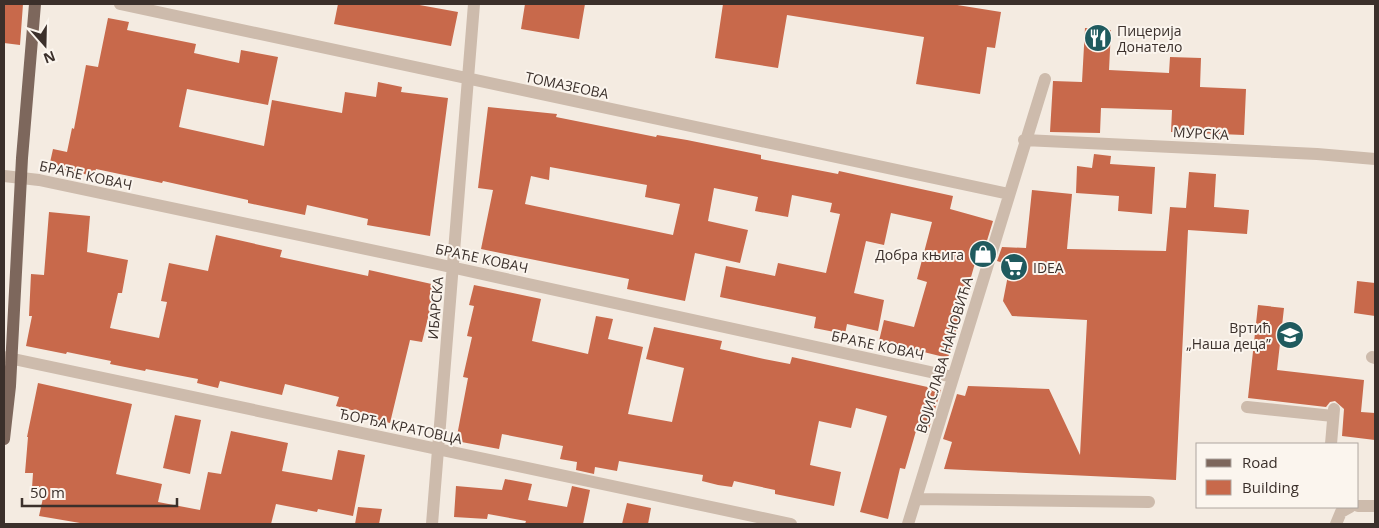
<svg xmlns="http://www.w3.org/2000/svg" width="1379" height="528" font-family="'Open Sans',sans-serif">
<style>
.building{fill:#c8694b;fill-rule:evenodd}
.lines{fill:none;stroke-linecap:round;stroke-linejoin:round}
.minor{stroke:#cdbbac;stroke-width:12}
.major{stroke:#7d675c;stroke-width:12}
.labels{text-anchor:middle;dominant-baseline:central;stroke-width:4;stroke-linejoin:round;paint-order:stroke}
.poi-label{font-size:14px;fill:#3b302b;stroke:#fbf5ee;text-anchor:start}
.street-label{font-size:14px;fill:#3b302b;stroke:#fbf5ee}
</style>
<rect width="100%" height="100%" fill="#f4ebe1"/>
<path class="building" d="M4,4H23L20,45L4,43Z
M338,4H414L458,12L451,46L334,24Z
M525,4H585L579,39L521,29Z
M723,4H951L1001,12L995,48L987,47L980,94L916,84L924,37L787,15L778,68L715,58Z
M108,18L129,22L127,30L196,44L194,53L239,63L241,50L278,57L268,105L187,89L179,127L264,146L272,100L342,113L345,92L376,97L378,82L402,87L401,92L448,98L430,236L367,225L368,219L307,205L305,215L248,203V200L163,181L162,183L96,169L94,176L49,167L53,149L67,152L72,128L74,129L86,65L98,67Z
M1085,28L1111,30L1109,70L1169,73L1170,57L1201,58L1200,87L1246,89L1244,135L1171,132L1172,110L1101,108L1100,133L1050,132L1053,81L1082,82Z
M488,107L557,114L556,117L656,137L657,135L687,140L761,155V159L838,174L839,171L953,196L950,209L993,221L982,257L977,256L948,358L879,341L884,320L914,327L927,282L917,279L932,222L891,213L884,245L866,241L854,293L884,300L878,331L847,324L845,334L814,328L816,317L720,297L726,266L775,276L778,263L826,273L840,214L830,212L832,203L792,195L788,217L755,211L758,197L714,188L708,221L748,230L740,263L695,253L685,301L627,289L629,279L481,249L493,190L478,188ZM550,167L647,185L645,197L680,204L673,235L525,204L531,176L549,180Z
M1094,154L1111,156L1110,164L1155,167L1152,214L1118,211L1119,196L1076,193L1077,166L1092,168Z
M1189,172L1216,174L1214,207L1249,210L1247,234L1188,230L1176,480L944,469L952,442L943,439L957,394L965,396L968,386L1049,389L1080,455L1087,320L1012,316L1003,301L1010,265L997,261L1002,247L1026,248L1032,190L1072,194L1067,249L1166,251L1170,207L1186,208Z
M49,212L90,216L87,252L128,260L122,293H118L110,328L159,338L167,302L161,301L169,263L208,271L216,235L282,250L280,257L368,276L369,270L436,285L422,342L410,340L390,423L362,417L363,413L336,406L339,397L285,384L282,395L220,381L218,388L197,383L198,379L146,369L145,371L110,364L111,361L67,352L66,354L26,346L32,316H29L31,274L44,275Z
M1357,281L1375,283V316L1354,313Z
M474,285L541,299L532,341L588,354L596,316L613,319L608,339L643,347L628,414L672,422L684,368L646,359L654,327L722,341L720,349L764,359L790,364L792,357L941,390L927,435L916,431L905,469L900,468L888,519L860,512L887,416L856,408L851,428L819,421L810,465L841,472L834,506L775,494V490L734,481L732,487L718,485L702,481L703,475L619,461L617,471L595,467L594,474L576,470L577,462L560,459L563,446L502,434L499,449L456,441L468,378L463,377L472,337L467,336L474,306L469,305Z
M1258,305L1284,308L1277,370L1364,380L1361,412L1375,413V440L1342,436L1344,409L1335,401L1330,402L1326,407L1248,398Z
M38,383L132,404L116,474L162,484L158,502L200,510L208,472L221,474L231,431L288,443L282,471L332,480L338,450L365,455L353,516L318,509L317,512L276,504L271,524H86L39,516L45,489L32,488L33,473H25L28,437H27Z
M175,415L201,420L190,474L163,468Z
M505,479L532,484L528,500L567,507L572,486L590,490L583,524H525L526,521L488,514L487,519L454,517L456,486L502,490Z
M627,503L651,508L648,524H622Z
M358,507L382,509L379,524H355Z"/>
<g class="lines">
<path class="minor" d="M120,4L1009,194
M1024,140L1317,154L1375,159
M4,176L39,180L437,264L953,377
M4,357L791,524
M1372,357L1375,358
M1247,407L1333,416
M1331,444L1334,409
M916,499L1149,502
M1358,506H1375
M432,524L474,4
M908,524L1045,79
M1336,524L1341,512L1350,507"/>
<path class="major" d="M4,439L10,386L22,158L35,4"/>
</g>
<defs>
<g id="restaurant-disc" transform="scale(1.4375)"><circle r="9.5" fill="#1f5a5e" stroke="#fbf5ee"/><path d="M-5-6h1v4h1v-4h1v4h1v-4h1v5L-1.5 .5V6h-2V.5L-5-1ZM5-6V6H3V1.5H1.5Q1.5-4 5-6Z" fill="#fff"/></g>
<g id="shop-disc" transform="scale(1.4375)"><circle r="9.5" fill="#1f5a5e" stroke="#fbf5ee"/><path d="M-5-2.5h2.3a2.7 3.5 0 0 1 5.4 0H5L5.5 6h-11ZM-1.5-2.5h3a1.5 2.3 0 0 0-3 0Z" fill="#fff"/></g>
<g id="supermarket-disc" transform="scale(1.4375)"><circle r="9.5" fill="#1f5a5e" stroke="#fbf5ee"/><path d="M-6-5.5h2.5l.6 2H6L4.5 2H-2.5L-4.4-4H-6ZM-1.5 3.2a1.3 1.3 0 1 0 .1 0ZM3 3.2a1.3 1.3 0 1 0 .1 0Z" fill="#fff"/></g>
<g id="school-disc" transform="scale(1.4375)"><circle r="9.5" fill="#1f5a5e" stroke="#fbf5ee"/><path d="M0-5L7-2L0 1L-7-2ZM-4 1L0 2.5L4 1V4Q0 6-4 4Z" fill="#fff"/></g>
</defs>
<g fill-rule="evenodd">
<use href="#restaurant-disc" x="1098" y="38"/>
<use href="#shop-disc" x="983" y="254"/>
<use href="#supermarket-disc" x="1014" y="267"/>
<use href="#school-disc" x="1290" y="335"/>
</g>
<g class="labels">
<g class="poi-label">
<text x="1117" y="30">Пицерија<tspan x="1117" dy="16">Донатело</tspan></text>
<text x="964" y="254" text-anchor="end">Добра књига</text>
<text x="1033" y="267">IDEA</text>
<text x="1271" y="327" text-anchor="end">Вртић<tspan x="1271" dy="16">„Наша деца”</tspan></text>
</g>
<g class="street-label">
<text transform="translate(567 85) rotate(12)">ТОМАЗЕОВА</text>
<text transform="translate(1201 133) rotate(3)">МУРСКА</text>
<text transform="translate(86 175) rotate(12)">БРАЋЕ КОВАЧ</text>
<text transform="translate(482 258) rotate(12)">БРАЋЕ КОВАЧ</text>
<text transform="translate(435 308) rotate(-85)">ИБАРСКА</text>
<text transform="translate(878 345) rotate(12)">БРАЋЕ КОВАЧ</text>
<text transform="translate(944 355) rotate(-73)">ВОЈИСЛАВА НАНОВИЋА</text>
<text transform="translate(401 426) rotate(12)">ЂОРЂА КРАТОВЦА</text>
</g>
</g>
<rect width="1379" height="528" fill="none" stroke="#3b302b" stroke-width="10"/>
<rect x="1196" y="443" width="162" height="65" fill="#fbf5ee" stroke="#aea6a0"/>
<rect x="1206" y="459" width="25" height="8" fill="#7d675c" stroke="#aea6a0"/>
<text x="1242" y="468" font-size="15" fill="#3b302b">Road</text>
<rect x="1206" y="480" width="25" height="15" fill="#c8694b" stroke="#aea6a0"/>
<text x="1242" y="493" font-size="15" fill="#3b302b">Building</text>
<g transform="translate(45 45) rotate(160)" stroke="#fbf5ee" stroke-width="4" paint-order="stroke">
<path d="M0-4L9 19L0 12L-9 19Z" fill="#3b302b"/>
<text y="-8" font-size="14" font-weight="bold" text-anchor="middle" fill="#3b302b">N</text>
</g>
<path d="M22 498v8h155v-8" fill="none" stroke="#3b302b" stroke-width="2.5"/>
<text x="30" y="498" font-size="15" fill="#3b302b" stroke="#fbf5ee" stroke-width="4" paint-order="stroke">50 m</text>
</svg>
